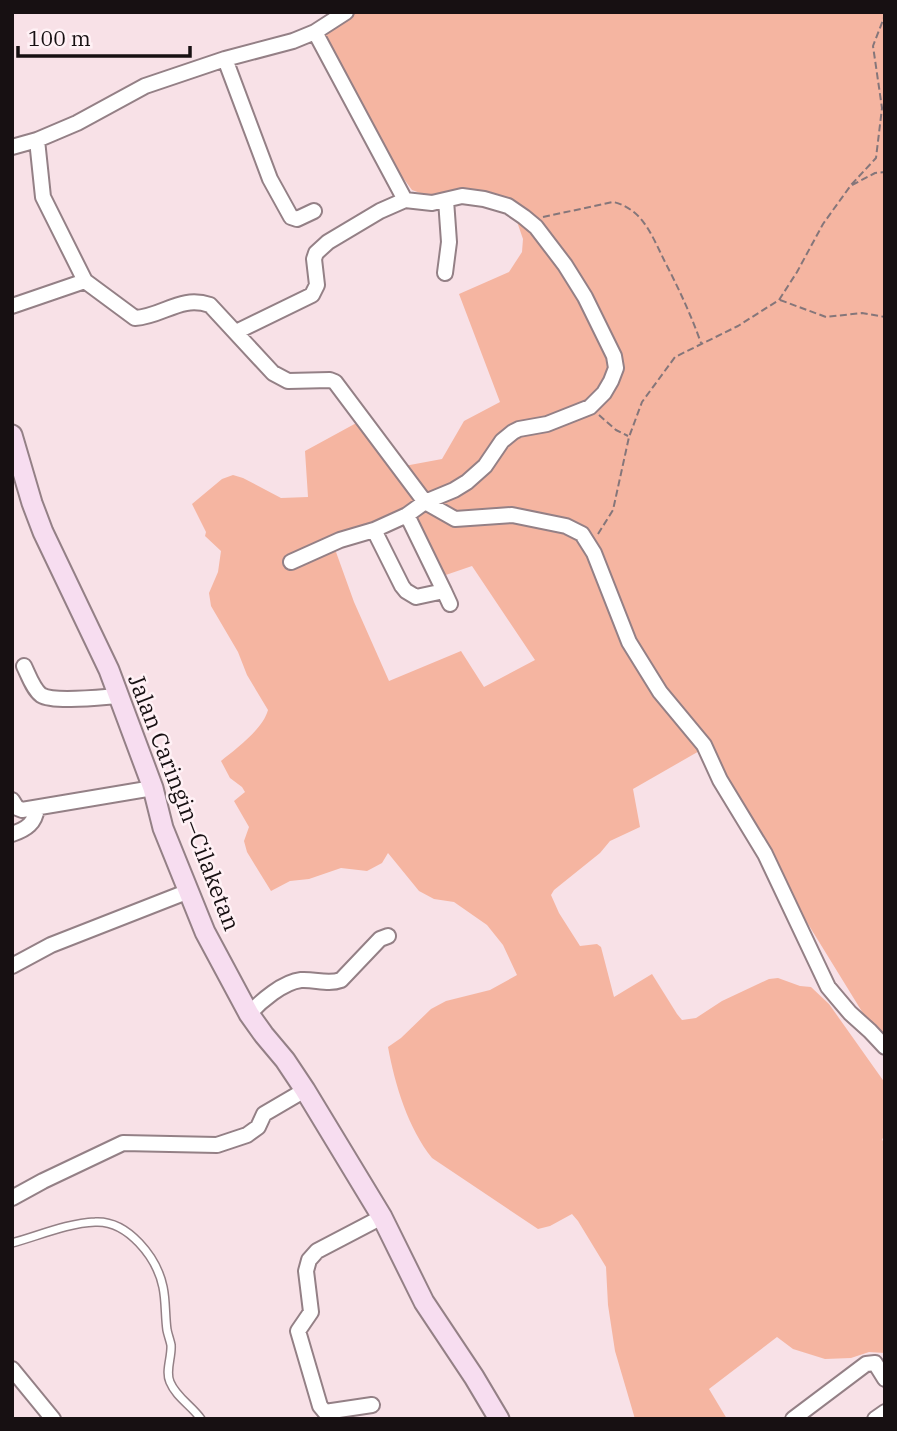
<svg xmlns="http://www.w3.org/2000/svg" width="897" height="1431" font-family="'IBM Plex Serif',serif">
<style>
.green{fill:#f5b5a1;fill-rule:evenodd}
.lines{fill:none;stroke-linecap:round;stroke-linejoin:round}
.lane-casing{stroke:#948086;stroke-width:10}
.street-casing{stroke:#948086;stroke-width:18}
.secondary-casing{stroke:#948086;stroke-width:23}
.path{stroke:#85767a;stroke-width:2;stroke-dasharray:7 3.5;stroke-linecap:butt}
.lane{stroke:#fff;stroke-width:7}
.street{stroke:#fff;stroke-width:14}
.secondary{stroke:#f7ddf0;stroke-width:19}
.labels{text-anchor:middle;dominant-baseline:central;stroke-width:5;stroke-linejoin:round;paint-order:stroke}
.street-label{font-size:23px;fill:#171012;stroke:#fff1f5}
</style>
<rect width="100%" height="100%" fill="#f8e1e7"/>
<path class="green" d="M352,12H885V1049L701,750L633,789L640,827L610,841L600,853L554,890L551,895L559,913L580,946L597,944L601,947L614,997L652,974L677,1014L682,1020L696,1018L722,1001L769,979L778,978L800,986L811,987L829,1004L885,1083V1133L882,1140L885,1142V1353L869,1352L851,1358L825,1359L793,1349L777,1337L709,1389L727,1419H635L615,1351L608,1305L606,1267L578,1221L572,1214L550,1226L538,1229L432,1158C408,1128 395,1085 388,1047L401,1038L431,1009L446,1001L490,990L517,975L503,945L487,925L454,902L434,899L419,891L388,853L382,863L367,871L341,868L309,879L290,881L271,891L247,852L244,841L249,827L234,801L245,792L242,787L230,778L221,761C236,749 263,729 268,710L247,675L238,652L211,606L209,593L218,572L221,551L205,536L206,532L192,504L222,479L233,475L243,478L281,498L308,497L305,451L360,421L399,467L442,459L464,421L500,402L459,294L509,272L522,252L523,239L514,213L502,197L436,199L412,190L383,151L320,30ZM411,516L437,578L472,566L535,660L484,687L461,651L389,681L354,602L336,552H323Z"/>
<g class="lines">
<g class="lane-casing">
<path id="lane" d="M12,1243C38,1236 68,1223 95,1222C128,1220 157,1258 163,1287C166,1301 165,1316 167,1330C168,1335 170,1340 171,1345C172,1357 165,1371 170,1382C176,1397 192,1406 201,1419"/>
</g>
<g class="street-casing">
<path id="street" d="M315,32L405,200
M225,59L270,179L291,217L297,219L314,211
M12,147L37,140L77,123L145,86L225,59L293,41L315,32L346,12
M445,273L449,242L446,200
M85,281L135,318C164,316 180,295 210,305L273,373L288,381L330,380L335,382L425,502L455,519L512,515L566,526L582,534L594,553L629,642L660,692L704,745L720,780L765,854L828,987L850,1013L870,1031L885,1047
M12,306L85,281L43,197L37,140
M236,332L312,295L317,285L314,259L316,253L328,242L380,211L405,200L432,203L462,196L484,199L508,206L524,217L536,227L565,265L585,297L614,356L616,368L611,381L604,393L590,407L547,424L519,429L513,432L502,441L485,466L467,482L454,490L425,502L407,515L374,530L340,540L291,562
M407,515L444,591
M374,530L402,586L406,591L416,597L444,591L450,604
M24,666C28,674 33,689 41,695C54,703 103,697 119,696
M12,800L17,808L22,810L153,788
M12,834C27,829 35,823 37,808
M12,966L51,945L189,891
M249,1014C261,1001 283,982 301,980C315,979 328,985 341,980L380,939L388,936
M12,1198L43,1181L123,1143L217,1145L247,1135L258,1127L264,1114L305,1090
M12,1369L53,1419
M372,1405L325,1412L320,1406L298,1331L311,1312L306,1271L309,1260L317,1251L382,1217
M793,1419L866,1364L875,1363L885,1379
M875,1419L885,1412"/>
</g>
<g class="secondary-casing">
<path id="secondary" d="M12,435L32,503L43,532L109,670L153,788L163,828L205,932L249,1014L264,1035L285,1060L305,1090L382,1217L424,1302L474,1377L499,1419"/>
</g>
<path class="path" d="M852,185L875,173L885,172
M543,217L613,202C624,204 634,211 641,219C651,231 658,248 665,262C679,289 691,315 701,343
M780,300L826,317L862,313L885,317
M599,415L616,430L628,436
M598,534L613,510L629,437L642,402L675,357L738,326L779,300L797,272L823,224L851,185L876,158L882,108L873,46L885,15"/>
<use href="#lane" class="lane"/>
<use href="#street" class="street"/>
<use href="#secondary" class="secondary"/>
</g>
<g class="labels">
<g class="street-label">
<text transform="translate(185 802) rotate(69)">Jalan Caringin–Cilaketan</text>
</g>
</g>
<rect width="897" height="1431" fill="none" stroke="#171012" stroke-width="28"/>
<path d="M18 46v10h172v-10" fill="none" stroke="#171012" stroke-width="3.5"/>
<text x="28" y="46" font-size="21" fill="#171012" stroke="#fff1f5" stroke-width="5" paint-order="stroke">100 m</text>
</svg>
